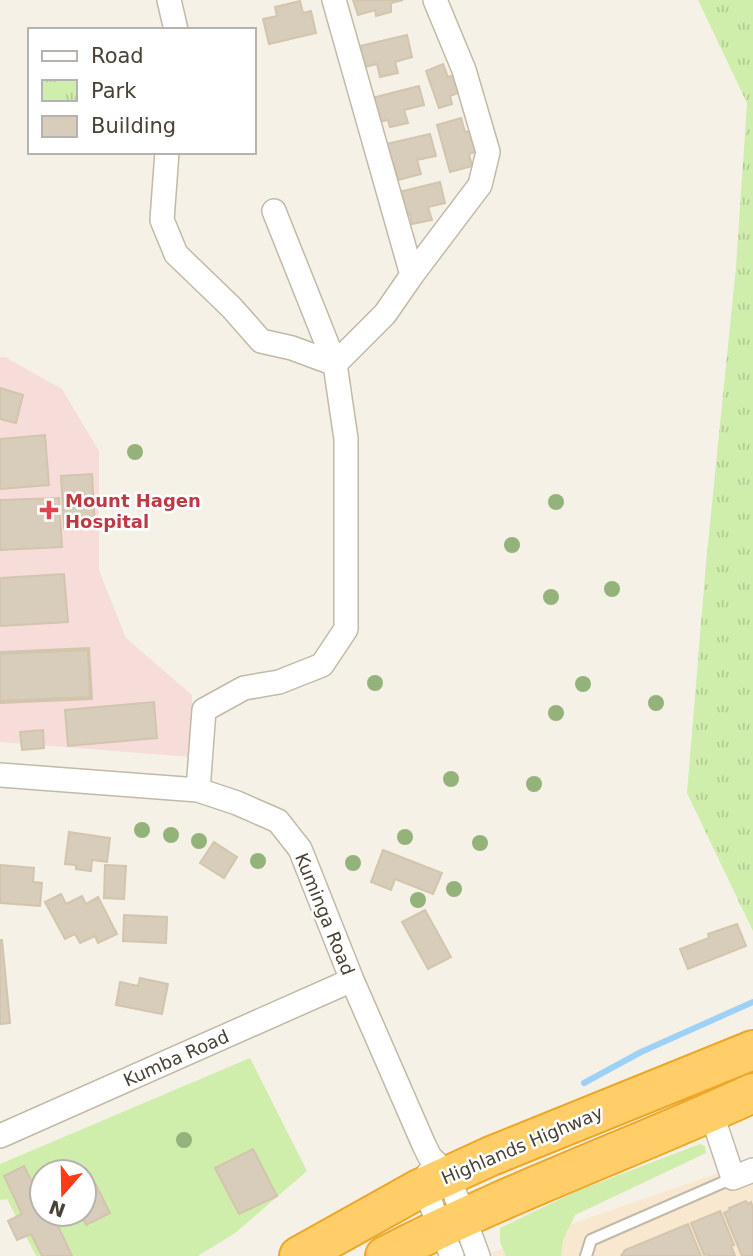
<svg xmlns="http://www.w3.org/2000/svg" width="753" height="1256" font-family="'DejaVu Sans',sans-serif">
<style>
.commercial{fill:#f9e8d0}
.medical{fill:#f7ddd9}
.grass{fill:#cfedab;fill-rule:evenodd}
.park{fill:url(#park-tufts)}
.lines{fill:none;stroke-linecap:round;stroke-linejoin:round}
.stream{stroke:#9dd1f8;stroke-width:6}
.building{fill:#d8cdbb;stroke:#d3c5ad;stroke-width:2}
.lane-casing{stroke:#c2b9a8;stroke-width:14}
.street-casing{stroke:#c2b9a8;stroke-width:26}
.highway-casing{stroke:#eda728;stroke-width:42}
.lane{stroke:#fff;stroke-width:10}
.street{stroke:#fff;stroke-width:23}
.highway{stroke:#ffce68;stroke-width:38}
.tree{fill:#94b37a}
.health-dot{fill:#e0444e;stroke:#fff;stroke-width:2.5}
.labels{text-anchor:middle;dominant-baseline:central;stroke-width:5;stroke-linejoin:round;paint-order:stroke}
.health-label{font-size:18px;font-weight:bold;fill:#be3a42;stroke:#fff;text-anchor:start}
.street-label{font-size:18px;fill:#494135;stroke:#fff}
</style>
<defs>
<pattern id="park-tufts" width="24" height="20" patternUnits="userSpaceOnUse" patternTransform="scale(1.75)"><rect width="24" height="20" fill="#cfedab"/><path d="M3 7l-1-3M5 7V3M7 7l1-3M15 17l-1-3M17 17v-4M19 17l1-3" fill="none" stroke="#b3cc94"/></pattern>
</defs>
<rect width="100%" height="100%" fill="#f5f1e7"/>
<path class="commercial" d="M753,1161V1256H483L542,1234Z"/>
<path class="medical" d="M0,357H5L62,389L99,451V570L126,638L192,695L191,757L0,742Z"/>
<path class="grass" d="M250,1058L307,1171L235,1233L198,1256H36L7,1199L0,1200V1164ZM42,1172H84V1214H42Z
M700,1144L705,1146L706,1153L575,1215L563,1240L561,1256H506L500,1242V1228L577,1191Z"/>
<path class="park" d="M698,0H753V931L687,793L706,563L736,267L747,103Z"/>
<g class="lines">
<path class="stream" d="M584,1083L641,1052L753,1002"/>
</g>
<path class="building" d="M353,0H403L391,3V12L376,16L375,10L358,15Z
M300,1L303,13L311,11L316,33L269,44L263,19L277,16L275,7Z
M407,35L412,57L395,62L398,73L380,77L377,64L365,67L360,46Z
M443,64L448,77L457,74L463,91L450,96L452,104L439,108L426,71Z
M419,86L424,105L404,110L408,123L390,127L388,120L378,122L372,98Z
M461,118L465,132L476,130L481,150L469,154L472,166L450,172L437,125Z
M430,134L436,156L417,160L421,174L398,180L394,164L387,166L382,145Z
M440,182L445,203L428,207L432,220L412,224L410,214L401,217L395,193Z
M0,388L23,395L16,423L0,419Z
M45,435L49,485L0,489V439Z
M92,474L95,526L64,528L61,476Z
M59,498L62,547L0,550V500Z
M64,574L68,622L0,626V578Z
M89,648L92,699L0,703V652Z
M88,650L90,697L0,701V654Z
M154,702L157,738L68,746L65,710Z
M43,730L44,748L22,750L20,732Z
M69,832L110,838L107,862L92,860L91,871L76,869V865L65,864Z
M214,842L237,857L224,878L200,863Z
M383,850L442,873L433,894L395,879L391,890L371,882Z
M0,865L34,868L33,882L42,883L40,906L0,903Z
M105,865L126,866L124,899L104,898Z
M61,894L66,904L82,896L86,904L98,897L117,934L98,943L95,936L80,943L75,934L65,939L45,902Z
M425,910L451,957L428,969L402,922Z
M124,915L167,917L166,943L123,941Z
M737,924L746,946L688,969L680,949L709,938L708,934Z
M0,940H2L10,1023L0,1024Z
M140,978L168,984L162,1014L116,1005L120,982L138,986Z
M253,1149L277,1196L239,1214L215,1168Z
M24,1166L42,1202V1214H81L58,1226L72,1256H42L31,1234L17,1240L8,1221L22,1214L4,1176Z
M92,1177L110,1213L86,1225L81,1214H84V1181Z
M746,1201L748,1204L751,1202L753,1208V1256H742L724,1213L730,1210L729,1208Z
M720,1211L734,1245L731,1246L735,1256H708V1254L704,1255L691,1223Z
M688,1224L701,1256H621L625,1250Z"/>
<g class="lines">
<g class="lane-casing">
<path id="lane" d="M586,1256L591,1240L733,1178"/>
</g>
<g class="street-casing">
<path id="street" d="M169,0L176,30
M334,0L412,275
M167,152L162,220L176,254L232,308L261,341L292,348L335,364L385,314L412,275L480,185L488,152L464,70L435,0
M0,775L198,790L237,803L278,821L300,849L352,980L424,1145L430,1157L448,1175L478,1256
M198,790L204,710L244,688L279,682L322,665L346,629V439L335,364L274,211
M711,1112L733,1178L753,1170
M0,1136L352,980
M428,1174L426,1185L432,1207L452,1256"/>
</g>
<g class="highway-casing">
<path id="highway" d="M299,1256L419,1189L491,1156L753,1050
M385,1256C504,1194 631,1149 753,1093"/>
</g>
<use href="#lane" class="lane"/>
<use href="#street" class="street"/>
<use href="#highway" class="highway"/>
</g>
<g class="tree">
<circle cx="135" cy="452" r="8"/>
<circle cx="556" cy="502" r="8"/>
<circle cx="512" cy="545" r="8"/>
<circle cx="612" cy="589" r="8"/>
<circle cx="551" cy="597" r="8"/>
<circle cx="375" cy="683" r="8"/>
<circle cx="583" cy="684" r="8"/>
<circle cx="656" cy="703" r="8"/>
<circle cx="556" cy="713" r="8"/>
<circle cx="451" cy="779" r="8"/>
<circle cx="534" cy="784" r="8"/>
<circle cx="142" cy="830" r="8"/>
<circle cx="171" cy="835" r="8"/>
<circle cx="405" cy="837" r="8"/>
<circle cx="199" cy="841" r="8"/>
<circle cx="480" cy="843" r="8"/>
<circle cx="258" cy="861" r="8"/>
<circle cx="353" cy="863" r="8"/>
<circle cx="454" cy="889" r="8"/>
<circle cx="418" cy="900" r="8"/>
<circle cx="184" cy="1140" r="8"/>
</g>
<path class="health-dot" d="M45.5 499.5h7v7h7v7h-7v7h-7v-7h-7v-7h7z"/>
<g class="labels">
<g class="health-label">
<text x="65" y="500">Mount Hagen<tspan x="65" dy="21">Hospital</tspan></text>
</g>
<g class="street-label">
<text transform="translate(325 914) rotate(68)">Kuminga Road</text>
<text transform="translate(176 1058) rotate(-24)">Kumba Road</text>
<text transform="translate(522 1145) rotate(-23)">Highlands Highway</text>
</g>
</g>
<rect x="28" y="28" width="228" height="126" fill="#ffffff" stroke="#b6b3ae" stroke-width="2"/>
<rect x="42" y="51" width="35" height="10" fill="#ffffff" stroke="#b6b3ae" stroke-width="2"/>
<text x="91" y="63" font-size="21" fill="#494135">Road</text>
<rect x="42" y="80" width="35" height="21" fill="url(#park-tufts)" stroke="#b6b3ae" stroke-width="2"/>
<text x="91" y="98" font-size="21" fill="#494135">Park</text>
<rect x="42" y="116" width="35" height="21" fill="#d8cdbb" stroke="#b6b3ae" stroke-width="2"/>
<text x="91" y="133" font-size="21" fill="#494135">Building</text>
<g transform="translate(63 1193) rotate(200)"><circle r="33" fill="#ffffff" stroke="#b6b3ae" stroke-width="2"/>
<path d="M0-5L12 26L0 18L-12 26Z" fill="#ff3a14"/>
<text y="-10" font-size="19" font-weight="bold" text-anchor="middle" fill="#494135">N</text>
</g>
</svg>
